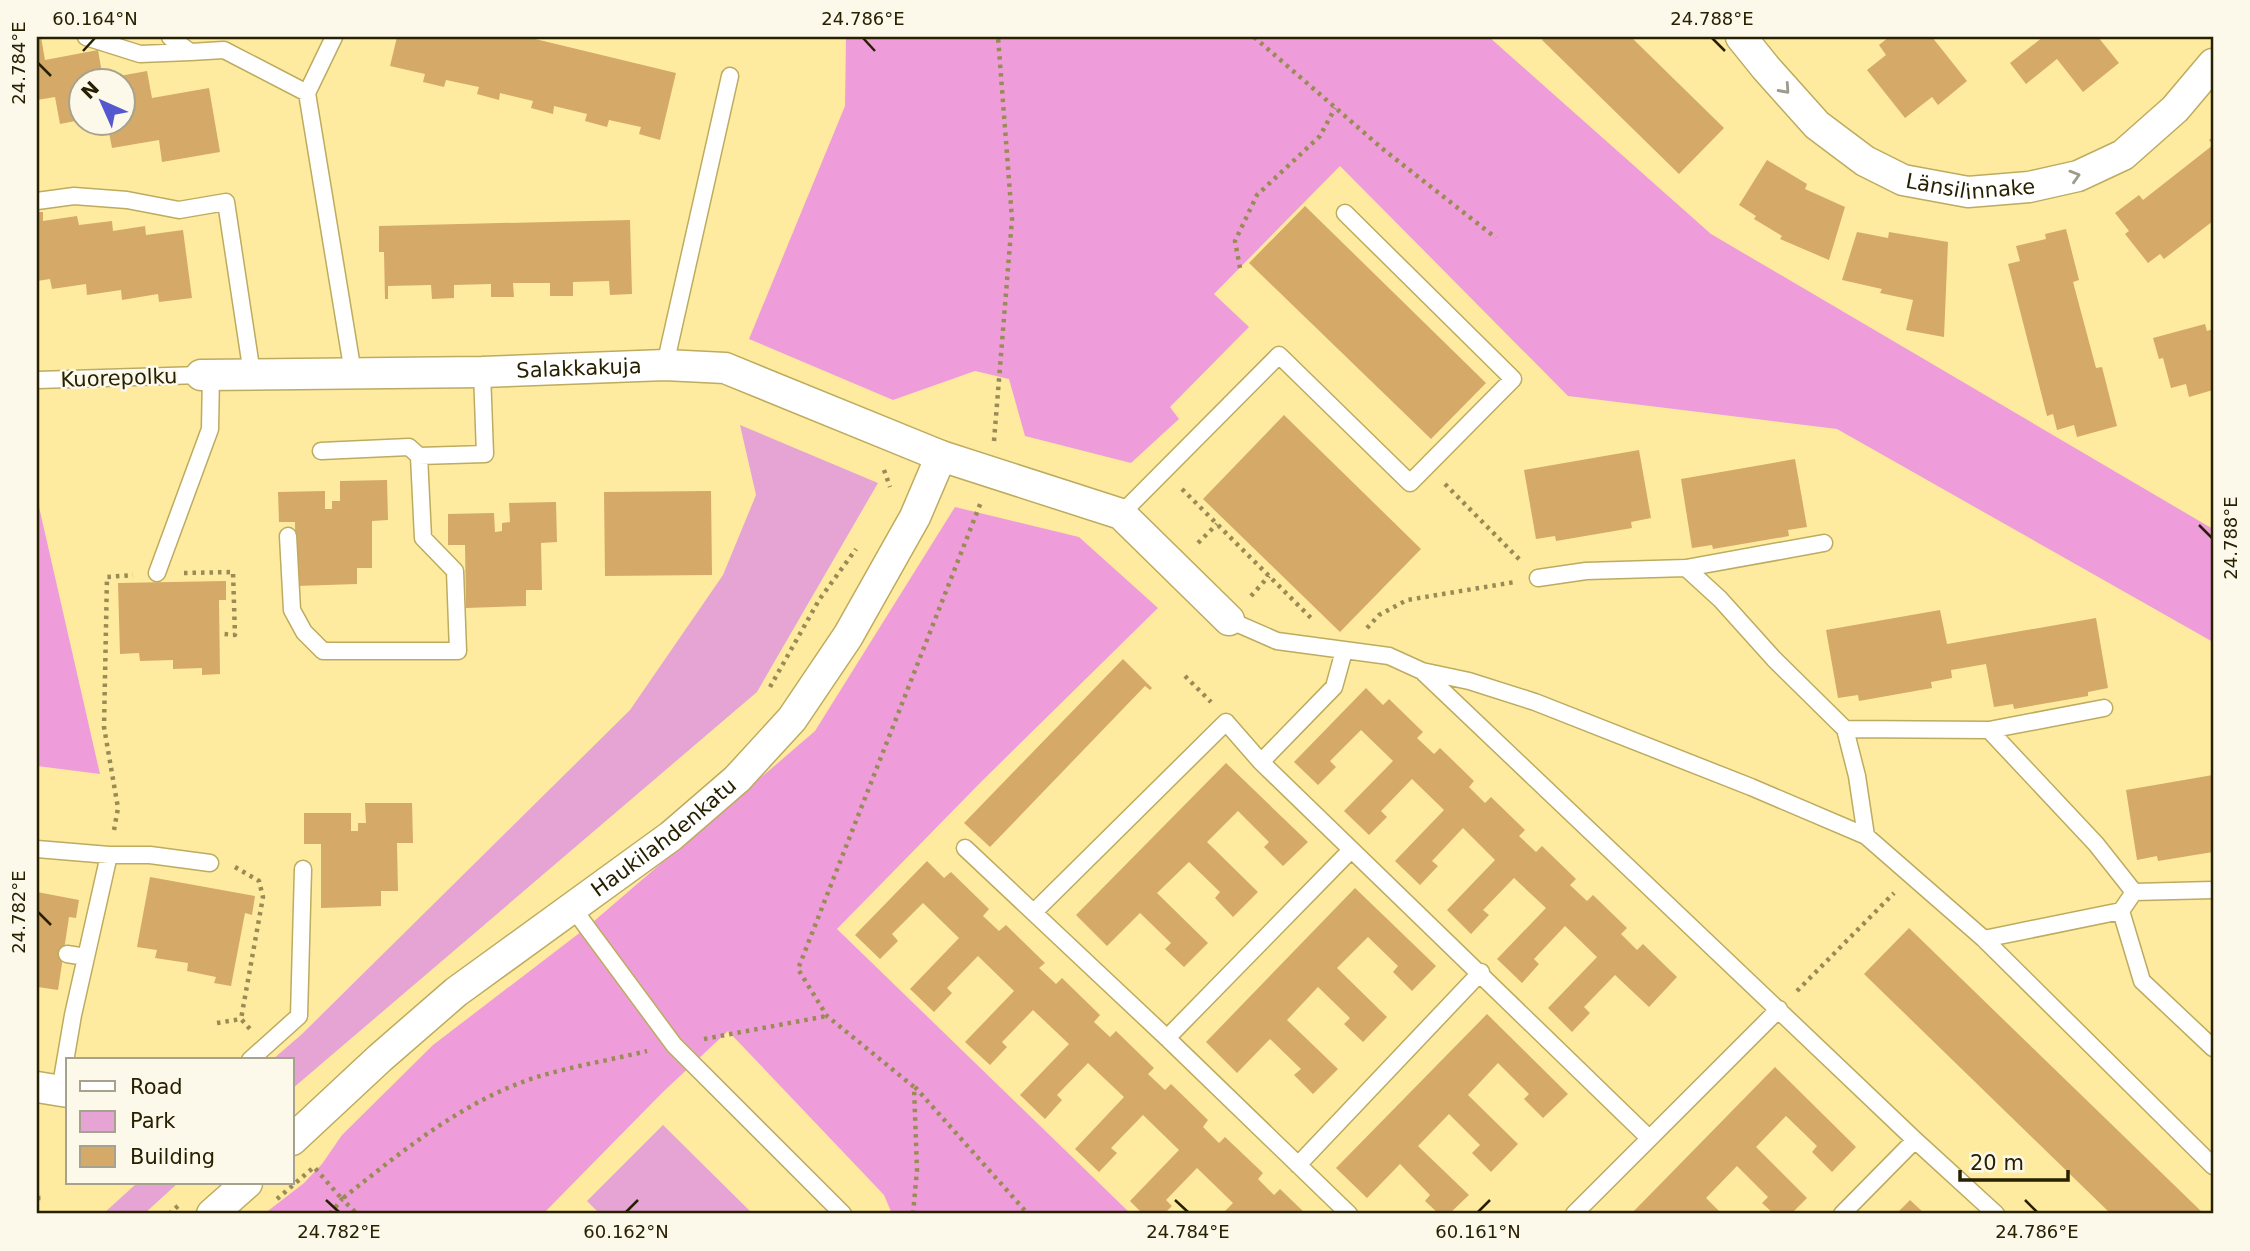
<svg xmlns="http://www.w3.org/2000/svg" width="2250" height="1251" font-family="'DejaVu Sans',sans-serif">
<style>
.green{fill:#e6a4d5}
.forest{fill:#ef9dda}
.building{fill:#d5a968}
.lines{fill:none;stroke-linecap:round;stroke-linejoin:round}
.lane-casing{stroke:#bdab60;stroke-width:19}
.street-casing{stroke:#bdab60;stroke-width:33}
.path{stroke:#998b55;stroke-width:4.5;stroke-dasharray:3.5 5;stroke-linecap:butt}
.lane{stroke:#fff;stroke-width:16}
.street{stroke:#fff;stroke-width:30}
.oneway{stroke:#9e9b8d}
.ticks{fill:none;stroke:#272001;stroke-width:2.5}
.labels{text-anchor:middle;dominant-baseline:central;stroke-width:5;stroke-linejoin:round;paint-order:stroke}
.street-label{font-size:21px;fill:#272001;stroke:#fcf8ea}
.neatline{fill:none;stroke:#272001;stroke-width:2.5}
.ticks-label{font-size:18px;text-anchor:middle;fill:#272001}
</style>
<rect width="100%" height="100%" fill="#feeb9f"/>
<path class="green" d="M740,425L878,483L757,692L292,1089V1060H272L302,1034L630,710L723,575L756,495Z
M663,1125L753,1214H600L587,1201Z
M137,1183H178L144,1214H103Z"/>
<path class="forest" d="M846,37H1489L1711,234L2213,529V642L1837,429L1568,396L1340,166L1214,294L1249,327L1170,407L1179,419L1131,463L1025,436L1009,379L975,371L893,400L749,339L845,106Z
M37,498L100,774L37,766Z
M955,507L1079,537L1158,608L982,781L837,929L1131,1214H892L884,1195L728,1031L663,1092L543,1214H264L304,1183L322,1164L342,1135L433,1045L586,928L815,731Z"/>
<path class="building" d="M41,37L45,60L98,50L103,79L147,71L152,98L209,88L220,152L162,162L159,140L112,148L107,122H122V80H80V120L60,124L55,97L37,100V38Z
M397,37H527L676,73L660,140L639,134L641,127L609,120L607,127L585,121L587,114L554,106L553,114L531,108L533,101L500,93L499,100L477,94L479,87L446,80L444,87L423,82L425,74L390,66Z
M1545,37H1631L1724,128L1679,174L1542,40Z
M1889,37H1932L1967,81L1938,105L1932,97L1905,118L1867,70L1886,55L1879,45Z
M2043,37H2098L2119,63L2083,92L2057,59L2026,84L2010,63Z
M2213,137V221L2164,259L2160,254L2148,263L2125,234L2129,231L2115,213L2139,195L2143,200L2213,145L2209,140Z
M1767,160L1807,184L1805,189L1845,207L1829,260L1780,239L1782,236L1754,219L1756,216L1739,205Z
M1305,206L1486,383L1431,439L1249,263Z
M37,212H43V221L77,216L79,225L112,221L113,231L145,226L146,235L183,230L192,298L159,302L158,294L122,300L121,290L87,295L86,284L52,289L50,279L37,281Z
M630,220L632,294L610,295L609,281L573,282V296H550V283H513L514,297H491V284L454,285V298L432,299L431,285L388,286V299H385L384,252H379V226Z
M2066,229L2079,280L2073,282L2096,368L2102,367L2117,426L2077,437L2074,425L2057,430L2053,414L2047,416L2008,264L2020,261L2016,246L2046,239L2045,234Z
M1857,232L1888,238L1889,232L1948,242L1944,337L1906,330L1913,300L1880,293L1882,289L1842,280Z
M2205,324L2207,331L2213,329V390L2189,397L2186,384L2171,388L2163,358L2159,359L2153,338Z
M1284,415L1421,549L1340,632L1203,499Z
M1639,450L1651,518L1631,522L1632,528L1556,541L1555,536L1536,539L1524,470Z
M1795,459L1807,527L1788,530L1789,536L1713,549L1712,545L1692,548L1681,479Z
M387,480L388,520L372,521V568H357V584L296,586L295,522H279L278,492L325,491V509H332V501H340V481Z
M711,491L712,575L605,576L604,492Z
M556,502L557,542L541,543L542,590H526V606L466,608L465,545H448V514L494,513L495,532L502,531V523L510,522L509,503Z
M226,581V600H219L220,674L202,675V668L173,669V660L140,661L139,653L120,654L118,583Z
M1940,610L1947,644L2096,618L2108,688L2088,692V696L2014,709L2013,704L1994,707L1986,664L1951,670L1952,678L1931,682L1932,688L1859,701L1858,695L1838,698L1826,630Z
M1123,659L1152,688L1150,690L1145,686L990,847L964,823Z
M1366,688L1383,705L1389,699L1423,732L1417,738L1434,754L1440,748L1474,781L1469,787L1485,803L1491,797L1525,830L1519,836L1536,852L1542,846L1576,879L1570,885L1587,901L1593,895L1627,928L1621,934L1637,950L1643,944L1677,977L1649,1007L1615,975L1584,1007L1590,1013L1572,1032L1548,1008L1597,957L1565,926L1534,959L1539,964L1522,983L1497,959L1546,908L1514,878L1483,910L1489,915L1471,934L1447,910L1495,860L1463,828L1432,861L1438,866L1420,885L1395,861L1444,810L1412,779L1381,811L1387,817L1369,835L1344,811L1393,761L1361,730L1330,761L1336,767L1318,785L1294,762Z
M1226,763L1308,842L1283,866L1264,847L1269,842L1238,811L1207,842L1258,892L1233,917L1215,898L1220,892L1189,862L1157,893L1208,943L1184,967L1165,949L1171,943L1140,913L1107,946L1076,915Z
M2213,775V852L2158,861L2157,856L2137,860L2126,790Z
M365,803H412L413,843H397L398,891H381V906L321,908V844H304V813H351V831H358V823H366Z
M927,861L944,878L951,872L989,909L983,916L999,931L1006,925L1045,963L1039,968L1056,984L1062,978L1100,1015L1094,1022L1110,1037L1116,1031L1154,1068L1148,1074L1165,1090L1171,1084L1208,1120L1203,1127L1219,1143L1225,1137L1263,1173L1258,1179L1274,1195L1280,1189L1306,1214H1222L1233,1203L1197,1168L1166,1200L1172,1206L1164,1214H1143L1130,1201L1179,1150L1143,1115L1111,1148L1117,1153L1099,1172L1075,1149L1124,1097L1088,1063L1057,1095L1062,1100L1045,1119L1020,1095L1069,1044L1033,1010L1002,1042L1007,1047L990,1065L965,1042L1014,991L978,956L947,988L952,993L934,1012L910,989L959,938L923,903L892,934L898,941L880,959L855,935Z
M150,877L255,896L252,915L245,913L231,986L214,983L216,977L187,971L188,963L155,958L157,950L137,947Z
M1355,888L1436,966L1412,991L1393,972L1398,966L1368,937L1337,968L1387,1017L1363,1042L1344,1024L1350,1018L1318,987L1287,1020L1338,1069L1313,1094L1294,1075L1301,1069L1270,1039L1237,1073L1206,1042Z
M37,892L79,900L76,918L69,917L58,990L38,987Z
M1909,928L2204,1214H2111L1864,974Z
M1487,1014L1568,1094L1543,1118L1524,1099L1529,1094L1498,1063L1468,1095L1518,1144L1491,1172L1472,1153L1480,1145L1449,1114L1418,1146L1469,1195L1449,1214H1439L1425,1201L1430,1195L1400,1164L1367,1198L1336,1168Z
M1775,1067L1856,1147L1832,1172L1812,1152L1817,1146L1786,1116L1756,1147L1807,1198L1791,1214H1774L1762,1203L1768,1197L1737,1166L1706,1198L1722,1214H1631Z
M1910,1200L1925,1214H1896Z"/>
<g class="lines">
<g class="lane-casing">
<path id="lane" d="M86,37L140,54L190,52
M170,37L190,52L224,50L307,93L353,373
M307,93L334,37
M37,201L74,196L127,200L179,210L226,202L252,374
M665,365L730,76
M37,380L201,375
M321,451L409,447L419,456L485,454L482,372
M1121,514L1279,355L1410,483L1513,379L1345,213
M288,536L292,610L304,632L323,651H458L455,571L423,538L419,456
M1686,568L1824,543
M157,573L210,429L211,375
M1538,578L1586,571L1686,568L1720,599L1774,659L1845,729L1989,730L2096,844L2134,892
M1229,620L1277,641L1389,656L1422,671L1469,681L1535,702L1751,787L1866,836L1984,939L2213,1166
M1424,673L1915,1140L1996,1214
M1845,729L1857,776L1866,836
M1989,730L2104,708
M1261,762L1334,687L1344,651
M965,848L1167,1038L1349,1214
M37,849L109,855H150L210,863
M2134,892L2121,911L2142,981L2213,1048
M2134,892L2213,890
M572,907L674,1045L843,1214
M1034,912L1226,722L1261,762L1649,1138
M1984,939L2121,911
M67,954L86,957
M1167,1038L1351,850
M250,1060L299,1016L303,869
M60,1091L73,1015L109,855
M1298,1165L1481,972
M1574,1214L1779,1009
M1842,1214L1915,1140"/>
</g>
<g class="street-casing">
<g id="street">
<path id="s1" d="M1741,37L1766,68L1817,125L1865,161L1903,180L1968,192L2029,187L2078,176L2123,155L2175,109L2213,64"/>
<path id="s2" d="M201,375L482,372L665,365L725,368L941,456L1121,514L1229,620"/>
<path d="M37,1087L68,1092"/>
<path id="s3" d="M292,1140L380,1058L456,992L671,836L737,779L792,719L848,636L915,517L941,456"/>
<path d="M212,1214L247,1183"/>
</g>
</g>
<path class="path" d="M1254,37L1384,150L1496,238
M1240,268L1235,241L1257,195L1320,136L1335,108
M994,441L1012,219L998,37
M884,470L890,487
M1445,484L1520,560
M1182,489L1312,619
M1198,543L1217,524
M184,573L233,572L235,635L224,634
M1251,596L1269,576
M1367,628L1379,615L1407,600L1515,582
M1185,676L1211,702
M770,687L819,600L856,549
M114,830L118,808L104,727L107,577L133,575
M235,867L259,881L263,897L241,1019
M1797,991L1894,893
M217,1023L241,1019L250,1029
M704,1039L827,1016
M915,1087L1028,1214
M37,1198H42
M277,1199L314,1167L342,1199C401,1152 464,1100 537,1077C573,1066 611,1060 647,1051
M169,1214L179,1205
M330,1214L342,1199L357,1214
M913,1214L917,1170L914,1087L827,1016L798,969L981,502"/>
<use href="#lane" class="lane"/>
<use href="#street" class="street"/>
</g>
<defs><path id="oneway-chevron" d="M-2-3.5L2.5 0L-2 3.5" fill="none" stroke-width="1.6" stroke-linecap="round" stroke-linejoin="round" transform="scale(1.75)"/></defs>
<g class="oneway">
<use href="#oneway-chevron" transform="translate(1785 89) rotate(48)"/>
<use href="#oneway-chevron" transform="translate(2075 176) rotate(-17)"/>
</g>
<path class="ticks" d="M863,38L875,51M1712,38L1725,51M83,51L95,38M38,63L51,76M2199,525L2212,538M38,912L51,925M326,1200L339,1212M1175,1200L1188,1212M2025,1200L2037,1212M626,1212L638,1200M1478,1212L1490,1200"/>
<g class="labels">
<g class="street-label">
<text stroke="none"><textPath href="#s1" startOffset="287">Länsilinnake</textPath></text>
<text stroke="none"><textPath href="#s2" startOffset="378">Salakkakuja</textPath></text>
<text transform="translate(119 378) rotate(-2)">Kuorepolku</text>
<text stroke="none"><textPath href="#s3" startOffset="480">Haukilahdenkatu</textPath></text>
</g>
</g>
<rect width="2250" height="1251" fill="none" stroke="#fcf8ea" stroke-width="77"/>
<rect x="66" y="1058" width="228" height="126" fill="#fcf8ea" stroke="#a7a28d" stroke-width="2"/>
<rect x="80" y="1081" width="35" height="10" fill="#ffffff" stroke="#a7a28d" stroke-width="2"/>
<text x="130" y="1094" font-size="21" fill="#272001">Road</text>
<rect x="80" y="1111" width="35" height="21" fill="#e6a4d5" stroke="#a7a28d" stroke-width="2"/>
<text x="130" y="1128" font-size="21" fill="#272001">Park</text>
<rect x="80" y="1146" width="35" height="21" fill="#d5a968" stroke="#a7a28d" stroke-width="2"/>
<text x="130" y="1164" font-size="21" fill="#272001">Building</text>
<g transform="translate(102 102) rotate(315)"><circle r="33" fill="#fcf8ea" stroke="#a7a28d" stroke-width="2"/>
<path d="M0-5L12 26L0 18L-12 26Z" fill="#5358cf"/>
<text y="-10" font-size="19" font-weight="bold" text-anchor="middle" fill="#272001">N</text>
</g>
<path d="M1960 1170v10h108v-10" fill="none" stroke="#272001" stroke-width="3.5"/>
<text x="1970" y="1170" font-size="21" fill="#272001" stroke="#fcf8ea" stroke-width="5" paint-order="stroke">20 m</text>
<rect x="38" y="38" width="2174" height="1174" class="neatline"/>
<g class="ticks-label">
<text x="95" y="25">60.164°N</text>
<text x="863" y="25">24.786°E</text>
<text x="1712" y="25">24.788°E</text>
<text transform="translate(19 63) rotate(-90)" y="6">24.784°E</text>
<text transform="translate(2231 538) rotate(-90)" y="6">24.788°E</text>
<text transform="translate(19 912) rotate(-90)" y="6">24.782°E</text>
<text x="339" y="1238">24.782°E</text>
<text x="626" y="1238">60.162°N</text>
<text x="1188" y="1238">24.784°E</text>
<text x="1478" y="1238">60.161°N</text>
<text x="2037" y="1238">24.786°E</text>
</g>
</svg>
